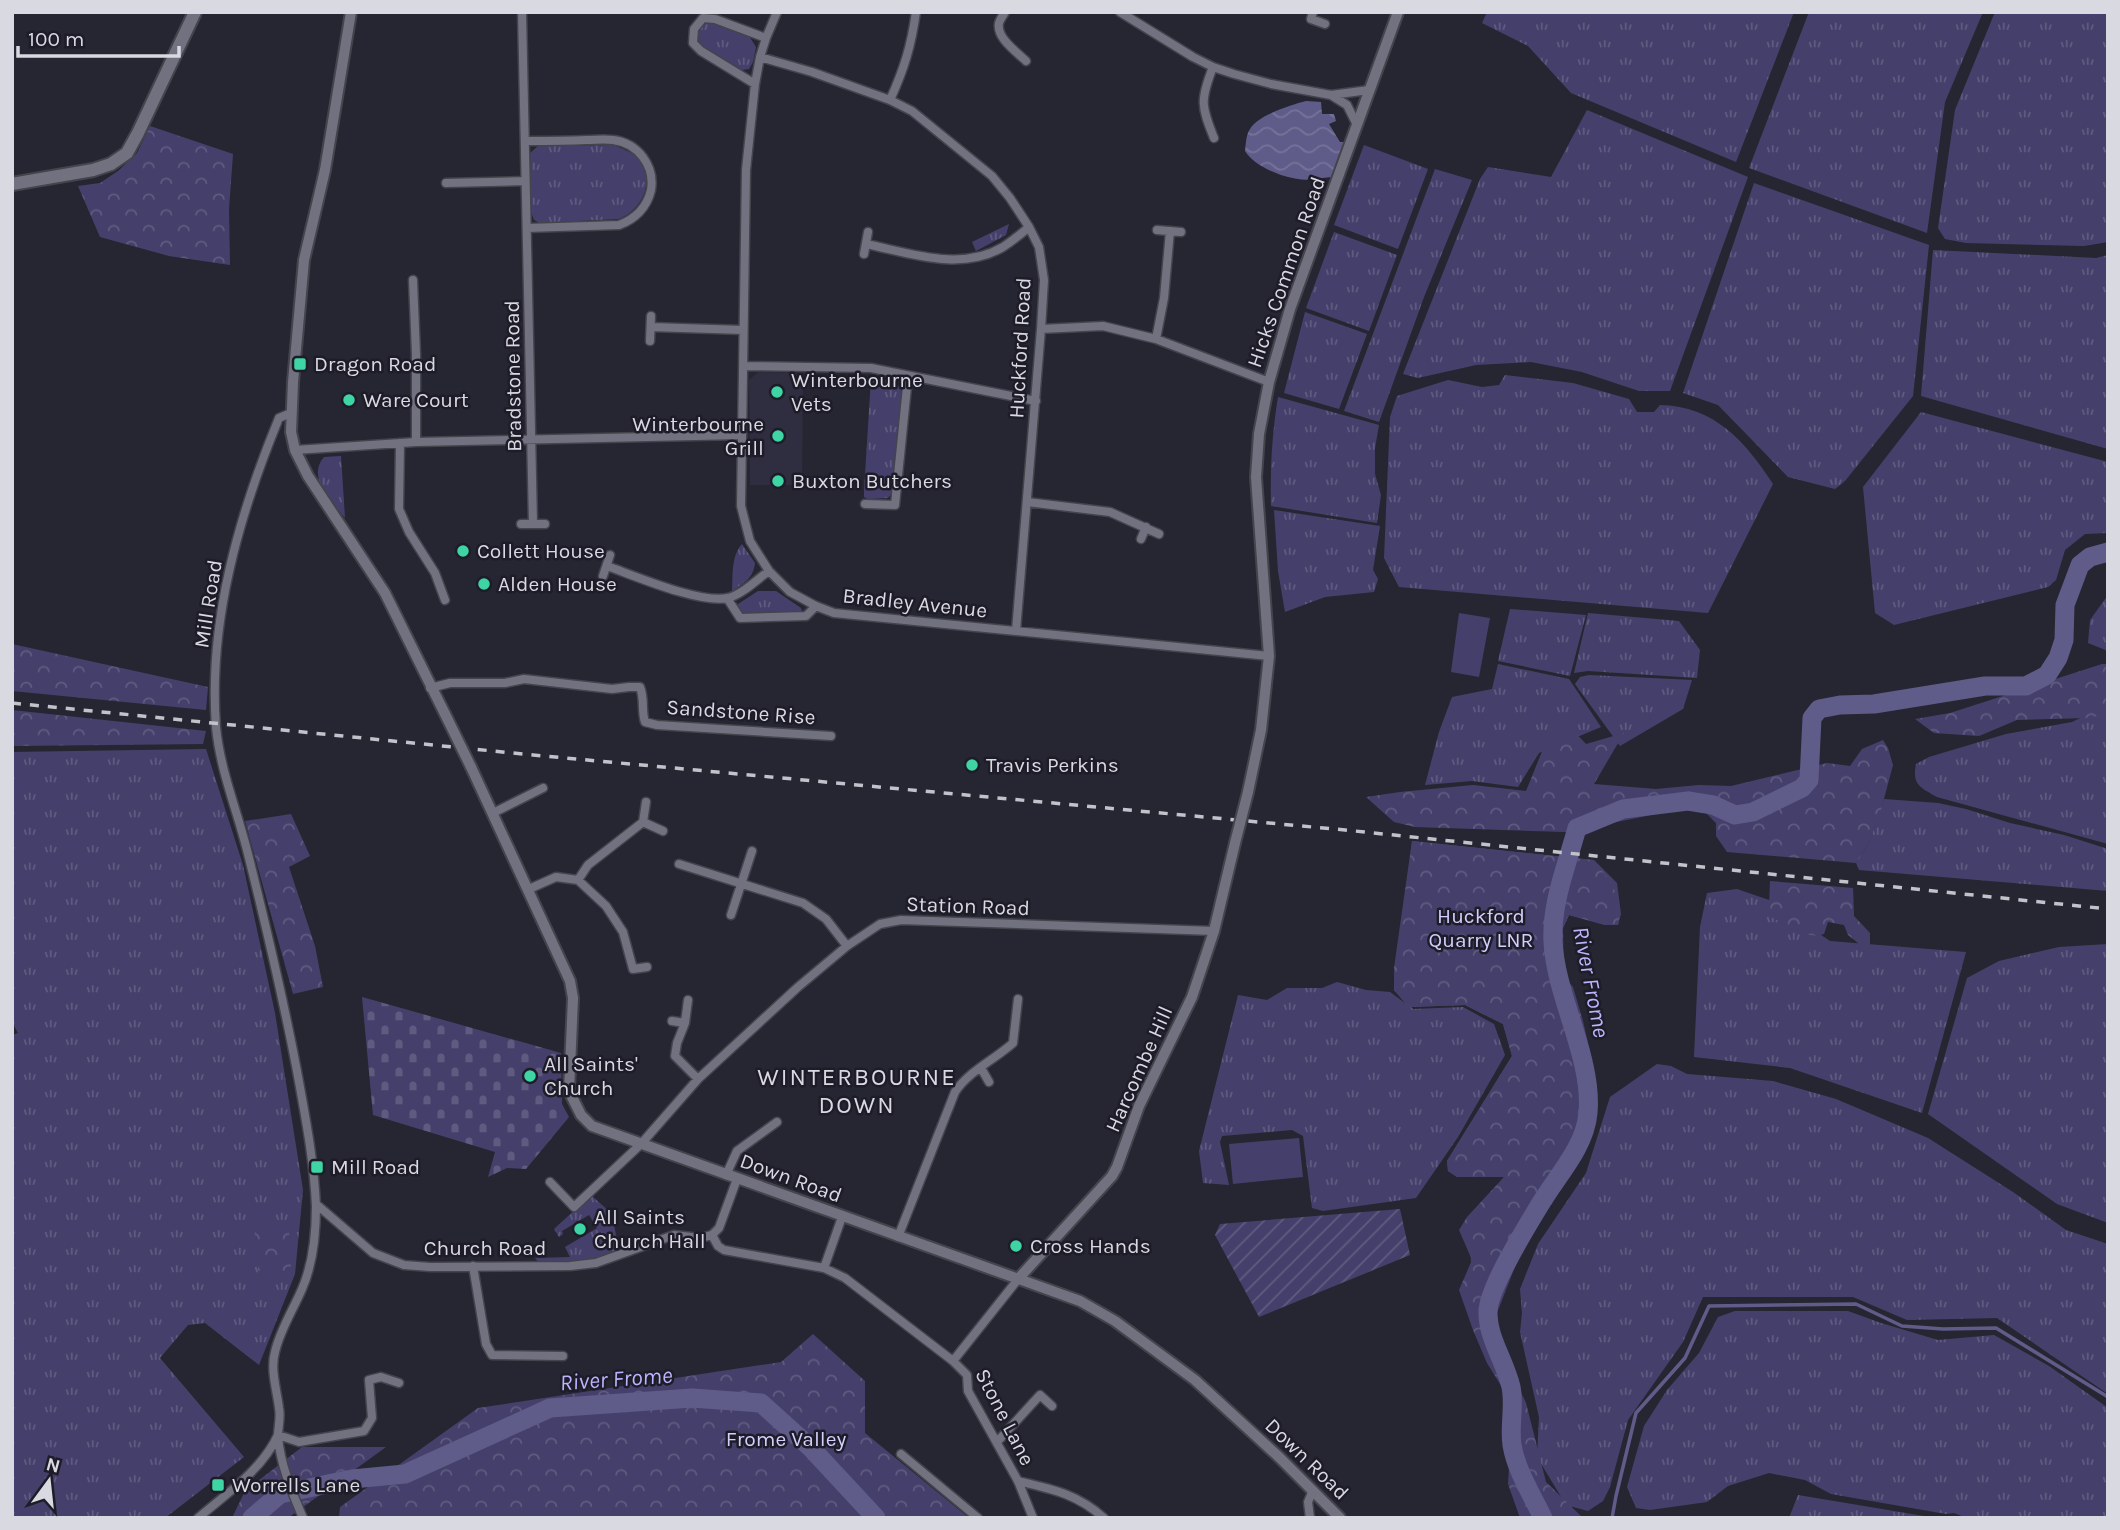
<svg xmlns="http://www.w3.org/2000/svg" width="2120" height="1530" font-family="Karla,sans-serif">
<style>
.built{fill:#2f2e40}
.grass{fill:url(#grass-tufts)}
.forest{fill:url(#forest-crowns)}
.cemetery{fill:url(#cemetery-stones)}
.garden{fill:url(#garden-furrows)}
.pitch{fill:#45406b}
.water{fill:url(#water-waves)}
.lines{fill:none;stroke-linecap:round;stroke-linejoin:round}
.stream{stroke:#605c8a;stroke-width:3.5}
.river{stroke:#605c8a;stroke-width:19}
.minor-casing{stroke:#44444d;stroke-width:11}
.tertiary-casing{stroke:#44444d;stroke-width:14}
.secondary-casing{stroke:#44444d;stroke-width:16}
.minor{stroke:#727180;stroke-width:8}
.tertiary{stroke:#727180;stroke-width:10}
.secondary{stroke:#727180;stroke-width:12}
.rail{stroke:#c2c2ca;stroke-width:3.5;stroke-dasharray:9 9;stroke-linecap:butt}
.tertiary-bridge-casing{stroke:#44444d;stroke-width:14;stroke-linecap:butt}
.tertiary-bridge{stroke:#727180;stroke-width:10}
.poi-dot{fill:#3ed4a3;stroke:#1d1c28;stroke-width:2.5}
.labels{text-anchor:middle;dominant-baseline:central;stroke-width:5;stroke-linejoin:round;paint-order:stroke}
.street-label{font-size:21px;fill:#d9d9e1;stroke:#1d1c28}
.poi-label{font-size:21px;fill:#d9d9e1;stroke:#1d1c28;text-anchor:start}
.park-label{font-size:21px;fill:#d2cffc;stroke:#1d1c28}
.water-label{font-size:23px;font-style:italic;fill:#bab4fd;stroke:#1d1c28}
.quarter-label{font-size:24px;letter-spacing:2px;fill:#d9d9e1;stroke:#1d1c28}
</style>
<defs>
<pattern id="grass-tufts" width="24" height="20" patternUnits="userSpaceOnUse" patternTransform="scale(1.75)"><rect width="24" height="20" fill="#45406b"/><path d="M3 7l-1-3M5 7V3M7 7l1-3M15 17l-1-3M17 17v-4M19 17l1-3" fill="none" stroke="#5f5b80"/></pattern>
<pattern id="forest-crowns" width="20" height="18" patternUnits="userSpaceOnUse" patternTransform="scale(1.75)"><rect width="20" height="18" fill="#45406b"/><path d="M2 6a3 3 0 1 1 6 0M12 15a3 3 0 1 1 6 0" fill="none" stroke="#5f5b80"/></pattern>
<pattern id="cemetery-stones" width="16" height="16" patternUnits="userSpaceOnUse" patternTransform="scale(1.75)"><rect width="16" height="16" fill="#45406b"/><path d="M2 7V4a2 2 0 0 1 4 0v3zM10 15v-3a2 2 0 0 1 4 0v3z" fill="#5f5b80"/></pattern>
<pattern id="garden-furrows" width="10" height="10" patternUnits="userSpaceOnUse" patternTransform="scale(1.75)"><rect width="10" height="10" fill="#45406b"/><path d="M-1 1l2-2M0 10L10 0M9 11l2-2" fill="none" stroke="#5f5b80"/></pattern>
<pattern id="water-waves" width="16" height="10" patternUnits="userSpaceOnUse" patternTransform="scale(1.75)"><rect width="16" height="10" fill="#605c8a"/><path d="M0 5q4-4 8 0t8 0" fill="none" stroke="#76739a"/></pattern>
</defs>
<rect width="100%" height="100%" fill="#262632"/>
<path class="built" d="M758,372L795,373L803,381L802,485H750L749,380Z"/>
<path class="grass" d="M1487,12H1794L1736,162L1571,93L1528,46L1482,23Z
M1809,12H1983L1945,102L1927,233L1749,168Z
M1995,12H2108V242L2084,246L1966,243L1945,239L1938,228L1955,110Z
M705,23L714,24L749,36L756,47L753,62L749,69L742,70L704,47L698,41L699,31Z
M1587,110L1748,177L1670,391H1639L1582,372L1531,362L1476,365L1418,378L1403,374L1480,179L1488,167L1551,177Z
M614,145C622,149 633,152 639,159C656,180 642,211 618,219L540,223L534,220L531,212L530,153L538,146Z
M1364,145L1428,169L1398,249L1334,225Z
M1435,169L1472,180L1424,297L1379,422L1344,411Z
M1754,183L1929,245L1913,396L1845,481L1835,489L1788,477L1718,405L1683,393Z
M1009,224L1006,235L976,251L972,242Z
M1334,232L1397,255L1369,331L1306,308Z
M1933,250L2096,258L2108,255V449L1921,396Z
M1305,312L1367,334L1339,409L1284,393Z
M1505,375L1573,383L1629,399L1637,412H1654L1660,405C1714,406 1745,441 1773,484L1708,613L1399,587L1384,558L1390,417L1397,396L1448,380L1482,387L1499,385Z
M871,378C883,380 897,379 902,392L892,493L888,498L868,499L864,497V491Z
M1278,397L1379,425L1375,448V474L1381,495L1377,523L1271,506C1270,469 1272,434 1278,397Z
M1921,412L2108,462V533L2085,534L2065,550L2056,580L2048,587L1894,625L1875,613L1863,487Z
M341,456L345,518C332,501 306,478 324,457Z
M1274,510L1380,526L1373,570L1378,579L1374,592L1325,597L1285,612L1278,571Z
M742,544L755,563C753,579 744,583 732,591C733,575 731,556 742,544Z
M758,591H776L801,608L802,612L800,614H741L735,606Z
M2108,595V651L2088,643L2090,620Z
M1510,609L1586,615L1570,676L1498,661Z
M1588,613L1679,621L1700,650L1697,678L1588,671L1574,673Z
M1498,664L1569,679L1601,727L1539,753L1518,787L1472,781L1425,785L1439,732L1452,697L1492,689Z
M1589,675L1692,680L1683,709L1620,746L1575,684L1580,677Z
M2108,705V844L1937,797C1920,787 1912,785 1916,764L1929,757L2006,734L2072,722Z
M206,749L243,865L275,1013L303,1190L295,1274L259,1365L205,1323L188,1325L160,1358L244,1457L165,1518H12V1035L18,1033L12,1022V752Z
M1884,799L1938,803L1966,809L2010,823L2064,835L2108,849V891L1859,870L1856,863L1868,845Z
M1412,841L1594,860L1617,883L1621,914L1618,925H1605L1569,915L1563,928L1554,972L1571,1046L1471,1264L1470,1233L1476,1216L1504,1177H1457L1448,1171L1447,1161L1512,1056L1503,1024L1465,1005L1411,1007L1413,1009L1463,1007L1494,1024L1505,1055L1458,1137L1416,1198L1323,1211L1312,1208L1303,1136L1292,1130L1222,1136L1220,1142L1229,1185L1203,1183L1199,1151L1238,995L1267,1000L1287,988H1322L1337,982L1366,990L1390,992L1405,1003L1394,990Z
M1737,889L1769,900L1830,941L1966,952L1922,1113L1790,1068L1694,1057L1700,927L1707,893Z
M2108,944V1223L2057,1204L1928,1114L1967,978L1999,961L2059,947Z
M1657,1064L1671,1066L1687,1074L1773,1081L1836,1099L1928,1138L2013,1192L2066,1230L2108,1244V1394L1997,1318L1907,1320L1853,1297H1703L1683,1342L1628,1420L1610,1487L1603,1501L1588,1511L1566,1505L1537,1457L1539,1417L1520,1332L1522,1313L1520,1289L1538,1244L1586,1173L1610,1097Z
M591,1195L612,1214L619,1251L591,1262L539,1263L535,1258L570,1257L565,1247L597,1228L589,1215L562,1231L563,1234L559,1237L554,1229Z
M1735,1311H1848L1881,1323L1938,1340L1994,1335L2049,1366L2108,1408V1518H1967L1954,1513L1946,1514L1831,1494L1805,1480L1769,1473L1728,1486L1707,1502L1650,1510L1636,1508L1627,1487L1644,1426L1667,1390L1699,1353L1718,1317Z
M1798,1495L1936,1518H1789Z"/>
<path class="forest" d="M150,126L233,154L229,209L230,265L169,256L100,237L78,186L100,183L118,171L137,153Z
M12,644L208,687L206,710L12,691Z
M2102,664H2108V714L2088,718L2017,720L1979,736L1934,733L1915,719L1950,713Z
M12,710L206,731L203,744L12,746Z
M1569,726L1586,744L1624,733L1594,784L1656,789L1699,785L1731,786L1827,763L1850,766L1862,749L1883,740L1888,748L1893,765L1881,810L1868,845L1856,863L1727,852L1716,836V823L1706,813L1681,809L1597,826L1584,834L1565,832L1415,827L1394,822L1366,797L1400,792L1473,785L1526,791L1543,749Z
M291,814L310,856L289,867L315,946L323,987L293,994L245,821Z
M1412,841L1592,860C1610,877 1624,899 1618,925H1605L1569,915L1563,928L1564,977L1573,987L1583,1021L1592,1060L1596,1114L1589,1140L1567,1180L1520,1254L1497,1313L1501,1350L1526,1403L1546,1482L1583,1518H1520L1508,1484L1510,1450L1508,1397L1487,1363L1473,1330L1459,1290L1472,1260L1459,1230L1467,1217L1504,1177H1457L1448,1171L1447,1161L1512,1056L1503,1024L1465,1005L1409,1007L1394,990V968Z
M1770,881L1853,888L1854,916L1870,933V944L1863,947L1848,935L1844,925L1828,922L1824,934C1806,940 1787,925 1771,917L1769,908Z
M260,1224H285L295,1247L290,1270L275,1280L257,1275L263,1243L253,1237Z
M813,1334L865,1381V1433L969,1518H339L340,1507L478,1408L781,1362Z
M302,1447H386L288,1518H232L245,1491Z"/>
<path class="cemetery" d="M362,997L561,1053L562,1104L569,1117L526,1169L507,1168L488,1177L495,1152L373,1115Z"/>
<path class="garden" d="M1400,1209L1410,1255L1259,1317L1215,1235L1220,1224Z"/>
<path class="pitch" d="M1459,613L1490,618L1479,677L1451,672Z
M1299,1138L1303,1177L1233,1184L1229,1144Z"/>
<path class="water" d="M1306,101L1321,102L1322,114H1334L1336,121L1329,124L1340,142H1345L1331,177C1320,178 1308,181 1298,179C1281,177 1254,166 1245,151C1246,143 1246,135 1250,129C1258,115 1291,105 1306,101Z"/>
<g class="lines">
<path class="stream" d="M1612,1518L1616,1496L1636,1413L1685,1358L1709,1306L1856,1304L1902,1326L1943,1329L1996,1328L2108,1397"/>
<path class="river" d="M252,1518L280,1494L352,1479L405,1474L550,1408L692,1398L761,1403L811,1448L876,1518
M1543,1518C1532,1495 1516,1470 1512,1445C1509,1426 1515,1406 1511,1387C1505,1361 1487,1337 1488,1311C1489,1287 1526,1228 1539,1206C1556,1177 1585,1148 1588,1113C1593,1058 1556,998 1553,942C1551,903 1567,865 1577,828L1623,809L1688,801L1713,805L1735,815L1753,812L1802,788L1809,780L1812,718L1819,709L1840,705L1874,704L1985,686H2026L2047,675L2058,658L2064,640L2065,605L2080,565L2090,557L2108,552"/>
<g class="minor-casing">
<path id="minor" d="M522,12L533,524
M777,12L766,38L760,57L755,84L746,170L741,506L750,541L769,571L790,592L816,606L834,613L1269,656
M1005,12C1003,16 1000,19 999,23C996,38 1017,52 1026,61
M1120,12L1193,57L1213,67L1234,74L1271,84L1331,95L1369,90
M1313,12L1311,19L1325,24
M760,57L812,72L890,100L912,111L992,176L1010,198L1029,227L1039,247L1044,280L1041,329L1016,631
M1213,67C1200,100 1201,106 1214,138
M755,84L701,51L693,43L694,29L703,18L715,19L766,38
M1331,95L1347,105L1357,125
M890,100C904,69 911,47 916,12
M526,141C546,141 566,141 586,140C595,140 605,139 613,140C638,143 655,166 651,190C647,207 635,219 619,225L527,228
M446,183L525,181
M1157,230L1181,232
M866,244C910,253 961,272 1003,247C1012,241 1021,234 1029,227
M864,254L868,232
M413,280L416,354V442
M651,327L743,330
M1041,329L1103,326L1156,339L1269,382
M1156,339L1164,298L1170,231
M650,341L651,316
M743,366L871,368L1036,401
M291,413L279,418C239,515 208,622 216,727C220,770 238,813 248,854C266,926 283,998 297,1071C305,1115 314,1160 316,1206C316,1233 313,1264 302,1289C293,1310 280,1330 275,1352C270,1369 277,1391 279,1408C281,1418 278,1427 278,1436C280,1464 292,1492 303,1518
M400,443L399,509L409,532L435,573L445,600
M295,450L416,442L742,435
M1027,502L1110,512L1159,534
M865,504L895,505L908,377
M521,524H545
M1141,539L1146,527
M607,566C635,576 700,604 728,598C743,594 756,580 769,571
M603,576L610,555
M727,598L740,618L806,616L816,606
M430,688L450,683H505L524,679L612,689L629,687H640C645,700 641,710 645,722L657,725L831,736
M646,802L643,822L663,831
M493,813L543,788
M679,864L803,903L826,919L847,946
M578,880L606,906L623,932L633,969L647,967
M529,889L556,877L578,880L588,865L643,822
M731,915L752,851
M688,1000L685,1023L677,1043L675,1056L698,1079
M672,1021L685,1023
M981,1068L989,1082
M726,1175L737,1151L777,1122
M550,1182L574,1207L641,1144L698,1079L798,987L847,946L880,924L901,920L1214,931
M316,1204L373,1253L404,1265L430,1267L570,1266L596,1263L674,1235L700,1238L712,1235L719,1228L737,1179
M712,1235L718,1246L724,1250L824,1268L845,1278L953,1361L967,1375L968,1391L1018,1481L1033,1518
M898,1237L955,1092C969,1071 994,1060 1013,1043L1018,999
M473,1266L486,1344L492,1355L563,1356
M824,1268L842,1217
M953,1361L1019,1278
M997,1442L1040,1395L1052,1406
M901,1454L978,1518
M1018,1481C1052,1489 1077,1494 1104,1518
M198,1518C226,1494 262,1470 278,1435L299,1442L364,1431L372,1418L369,1380L381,1377L399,1383
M1310,1518L1308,1502L1313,1490"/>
</g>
<g class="tertiary-casing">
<path id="tertiary" d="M351,12L325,170L304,260L293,382L291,432L295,450L308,476L385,593L445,714
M471,767L570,981L573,998L569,1091L581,1115L592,1126L1080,1301L1115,1321L1195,1380L1280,1458L1340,1518
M1248,792L1261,730L1269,656L1256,477L1259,434L1269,382L1290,309L1398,12
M1019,1278L1112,1176L1117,1167L1139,1106L1192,997L1214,931L1235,843"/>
</g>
<g class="secondary-casing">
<path id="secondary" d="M12,184L93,170L111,164L127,153L138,133L195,12"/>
</g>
<use href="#minor" class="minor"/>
<use href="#tertiary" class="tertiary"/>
<use href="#secondary" class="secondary"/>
<path class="rail" d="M12,703L533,755L1345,830L2108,909"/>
<g class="tertiary-bridge-casing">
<path id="tertiary-bridge" d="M445,714L471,767
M1235,843L1248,792"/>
</g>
<use href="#tertiary-bridge" class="tertiary-bridge"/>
</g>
<g class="poi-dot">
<rect x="293" y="357" width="14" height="14" rx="3.5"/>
<circle cx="777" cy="392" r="7"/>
<circle cx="349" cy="400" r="7"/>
<circle cx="778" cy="436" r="7"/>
<circle cx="778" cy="481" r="7"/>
<circle cx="463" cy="551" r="7"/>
<circle cx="484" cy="584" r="7"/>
<circle cx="972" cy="765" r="7"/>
<circle cx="530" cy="1076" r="7"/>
<rect x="310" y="1160" width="14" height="14" rx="3.5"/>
<circle cx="580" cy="1229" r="7"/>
<circle cx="1016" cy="1246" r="7"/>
<rect x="211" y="1478" width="14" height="14" rx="3.5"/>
</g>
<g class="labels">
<g class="street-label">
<text transform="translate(1286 272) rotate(-71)">Hicks Common Road</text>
<text transform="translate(1020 348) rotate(-87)">Huckford Road</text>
<text transform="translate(513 376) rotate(-91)">Bradstone Road</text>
<text transform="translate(915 603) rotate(6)">Bradley Avenue</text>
<text transform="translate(208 604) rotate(-81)">Mill Road</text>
<text transform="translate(741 712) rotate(4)">Sandstone Rise</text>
<text transform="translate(968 906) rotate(2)">Station Road</text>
<text transform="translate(1139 1069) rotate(-66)">Harcombe Hill</text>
<text transform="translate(791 1178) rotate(20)">Down Road</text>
<text x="485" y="1248">Church Road</text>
<text transform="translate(1005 1417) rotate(63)">Stone Lane</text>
<text transform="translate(1307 1459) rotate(44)">Down Road</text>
</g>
<g class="poi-label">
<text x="314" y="364">Dragon Road</text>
<text x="791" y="380">Winterbourne<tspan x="791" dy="24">Vets</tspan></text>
<text x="363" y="400">Ware Court</text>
<text x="764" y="424" text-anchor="end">Winterbourne<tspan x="764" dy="24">Grill</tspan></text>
<text x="792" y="481">Buxton Butchers</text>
<text x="477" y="551">Collett House</text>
<text x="498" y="584">Alden House</text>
<text x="986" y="765">Travis Perkins</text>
<text x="544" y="1064">All Saints'<tspan x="544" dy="24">Church</tspan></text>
<text x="331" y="1167">Mill Road</text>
<text x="594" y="1217">All Saints<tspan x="594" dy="24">Church Hall</tspan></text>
<text x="1030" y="1246">Cross Hands</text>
<text x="232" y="1485">Worrells Lane</text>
</g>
<g class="park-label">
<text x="1481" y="916">Huckford<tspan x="1481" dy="24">Quarry LNR</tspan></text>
<text x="786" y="1439">Frome Valley</text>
</g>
<g class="water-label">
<text transform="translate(1591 982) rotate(79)">River Frome</text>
<text transform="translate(616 1379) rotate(-4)">River Frome</text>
</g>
<g class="quarter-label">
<text x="857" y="1077">WINTERBOURNE<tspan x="857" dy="28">DOWN</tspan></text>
</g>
</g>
<rect width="2120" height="1530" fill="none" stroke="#d9d9e1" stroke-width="28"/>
<g transform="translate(49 1481) rotate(15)" stroke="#1d1c28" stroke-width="5" paint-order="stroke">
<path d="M0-5L12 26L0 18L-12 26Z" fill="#d9d9e1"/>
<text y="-10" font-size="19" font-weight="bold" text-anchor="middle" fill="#d9d9e1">N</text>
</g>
<path d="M18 46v10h161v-10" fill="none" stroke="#d9d9e1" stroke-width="3.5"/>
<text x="28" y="46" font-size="21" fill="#d9d9e1" stroke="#1d1c28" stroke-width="5" paint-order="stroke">100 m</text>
</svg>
